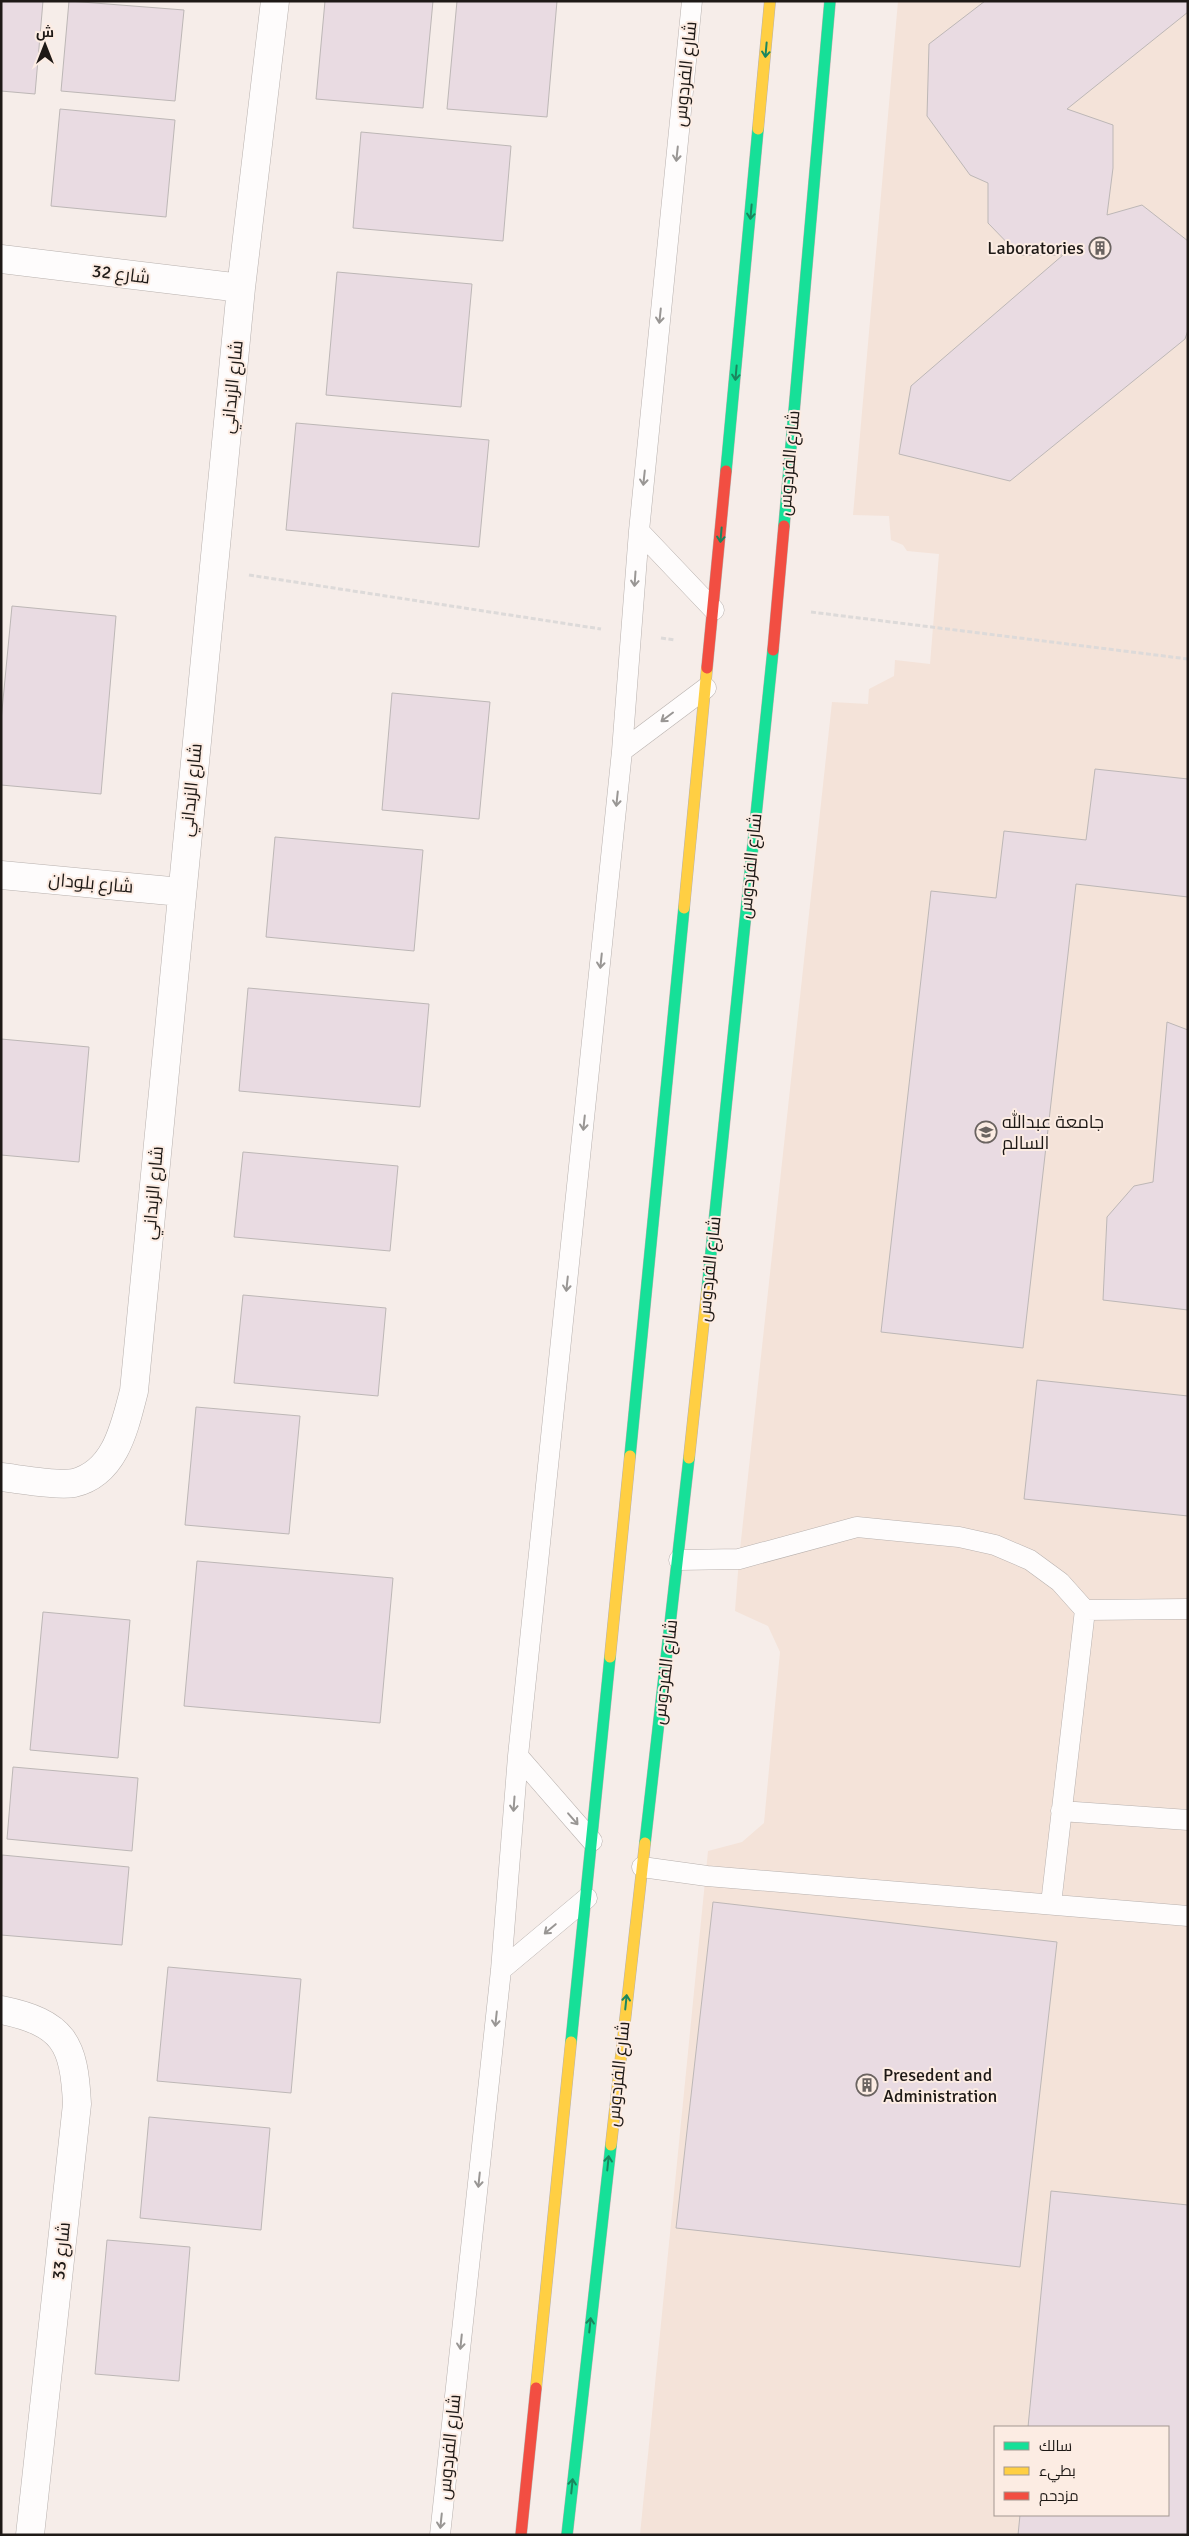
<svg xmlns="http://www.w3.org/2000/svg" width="1189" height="2536" font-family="Signika,Cairo,sans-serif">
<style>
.built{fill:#f4e3d9;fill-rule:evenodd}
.building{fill:#e9dbe2;stroke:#bdb7b6}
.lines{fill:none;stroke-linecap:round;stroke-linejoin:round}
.lane-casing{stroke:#b8b1ae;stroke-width:21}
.street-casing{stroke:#b8b1ae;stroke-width:29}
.fast-casing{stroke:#b8b1ae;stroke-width:12}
.slow-casing{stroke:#b8b1ae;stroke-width:12}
.jam-casing{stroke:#b8b1ae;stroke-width:12}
.path{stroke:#dddad9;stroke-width:3;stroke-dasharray:5 2.5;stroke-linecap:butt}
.lane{stroke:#fefcfc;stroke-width:20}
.street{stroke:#fefcfc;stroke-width:28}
.fast{stroke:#16e098;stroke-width:11}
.slow{stroke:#ffcf43;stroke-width:11}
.jam{stroke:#f24e42;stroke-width:11}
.oneway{stroke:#1a865e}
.oneway2{stroke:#999694}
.labels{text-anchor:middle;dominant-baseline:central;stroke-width:4;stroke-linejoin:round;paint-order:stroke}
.street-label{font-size:18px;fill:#1e1916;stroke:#fcece3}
.poi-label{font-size:18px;fill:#1e1916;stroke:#fcece3;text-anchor:start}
</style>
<rect width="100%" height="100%" fill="#f6ede9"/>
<path class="built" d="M898,1H1188V2535H640L708,1851L742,1842L764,1823L780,1652L768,1626L735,1611L739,1559L832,702L868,704L869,689L894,676L895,660L930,664L939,554L907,551L903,545L891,540L889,516L853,515ZM995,2427H1168V2515H995Z"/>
<path class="building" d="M1,1H43L35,94L1,91Z
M69,1L184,10L175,101L61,91Z
M325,1H433L423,108L316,99Z
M457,1H557L547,117L447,109Z
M985,1H1188V12L1067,109L1113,125V168L1107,215L1142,205L1188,241V330L1185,339L1010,481L899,454L911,386L1063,255H1019L988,223V183L970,175L927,116L929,44Z
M60,109L175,120L166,217L51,206Z
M361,132L511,146L503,241L353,228Z
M337,272L472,284L461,407L326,395Z
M296,423L489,440L479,547L286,530Z
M12,606L116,616L101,794L1,785V721Z
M392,693L490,702L479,819L382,810Z
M1095,769L1188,779V897L1076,884L1023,1348L881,1332L931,891L996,898L1004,831L1086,840Z
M275,837L423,850L414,951L266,937Z
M248,988L429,1004L420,1107L239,1091Z
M1167,1022L1188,1030V1310L1103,1300L1107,1217L1134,1186L1153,1182Z
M1,1039L89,1047L79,1162L1,1155Z
M243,1152L398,1166L390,1251L234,1237Z
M243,1295L386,1308L378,1396L234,1383Z
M1037,1380L1188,1396V1516L1024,1499Z
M196,1407L300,1416L289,1534L185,1525Z
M197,1561L393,1578L380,1723L184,1706Z
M43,1612L130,1620L118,1758L30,1750Z
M13,1767L138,1778L132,1851L7,1839Z
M2,1855L129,1867L122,1945L1,1935Z
M713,1902L1057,1942L1020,2267L676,2228Z
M168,1967L301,1979L291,2093L157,2081Z
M149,2117L270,2128L261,2230L140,2218Z
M1051,2191L1188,2205V2535H1018L1020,2515H1168V2427H1028Z
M107,2240L190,2247L179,2381L95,2374Z"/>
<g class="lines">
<g class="lane-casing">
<path id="lane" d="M639,531L714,610
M622,751L706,688
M679,1560L739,1559L857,1527L959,1537L995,1545L1030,1560L1060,1582L1085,1610L1051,1904
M1085,1610L1188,1609
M518,1756L592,1841
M1061,1811L1188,1820
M642,1867L707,1876L1188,1916
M501,1970L587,1898
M440,2535L501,1970L518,1756L622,751L639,531L692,1"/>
</g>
<g class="street-casing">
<path id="street" d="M1,259L241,288
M1,875L181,892
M1,1477C19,1479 58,1486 74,1483C116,1473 125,1425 134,1391L241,288L275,1
M1,2010C64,2023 74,2043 77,2104L30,2535"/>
</g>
<g class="fast-casing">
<path id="fast" d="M726,471L758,129
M784,526L830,1
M707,1291L773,650
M630,1456L684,908
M645,1843L689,1458
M571,2042L610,1657
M567,2535L611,2145"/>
</g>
<g class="slow-casing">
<path id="slow" d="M758,129L770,1
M684,908L707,668
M689,1458L707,1291
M610,1657L630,1456
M611,2145L645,1843
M536,2388L571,2042"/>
</g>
<g class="jam-casing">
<path id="jam" d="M773,650L784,526
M707,668L726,471
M521,2535L536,2388"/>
</g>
<path class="path" d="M249,575L601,629
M811,612L1188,659
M661,638L675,640"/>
<use href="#lane" class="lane"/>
<use href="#street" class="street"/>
<use href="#fast" class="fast"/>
<use href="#slow" class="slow"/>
<use href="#jam" class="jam"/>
</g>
<defs><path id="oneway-shaft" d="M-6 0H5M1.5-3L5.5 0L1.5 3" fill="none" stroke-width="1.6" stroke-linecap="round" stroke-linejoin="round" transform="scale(1.25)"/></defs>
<g class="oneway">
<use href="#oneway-shaft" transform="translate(766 50) rotate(95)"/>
<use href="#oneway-shaft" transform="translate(751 212) rotate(95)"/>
<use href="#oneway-shaft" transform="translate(736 373) rotate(95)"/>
<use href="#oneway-shaft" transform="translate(721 535) rotate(95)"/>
<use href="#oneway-shaft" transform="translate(626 2002) rotate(-84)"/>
<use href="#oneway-shaft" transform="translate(608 2163) rotate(-84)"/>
<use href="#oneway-shaft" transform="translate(590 2325) rotate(-84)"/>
<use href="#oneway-shaft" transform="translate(572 2486) rotate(-84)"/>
</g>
<g class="oneway2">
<use href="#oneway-shaft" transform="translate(677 154) rotate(96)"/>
<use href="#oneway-shaft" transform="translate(660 316) rotate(96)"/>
<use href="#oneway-shaft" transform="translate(644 478) rotate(96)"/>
<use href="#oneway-shaft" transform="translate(635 579) rotate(94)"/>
<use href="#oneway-shaft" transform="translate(667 717) rotate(143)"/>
<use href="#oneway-shaft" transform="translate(617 799) rotate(96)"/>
<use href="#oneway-shaft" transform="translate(601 961) rotate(96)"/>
<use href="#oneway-shaft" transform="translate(584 1123) rotate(96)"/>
<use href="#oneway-shaft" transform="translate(567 1284) rotate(96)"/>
<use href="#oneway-shaft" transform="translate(514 1804) rotate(94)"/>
<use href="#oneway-shaft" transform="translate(573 1819) rotate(49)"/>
<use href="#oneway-shaft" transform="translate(550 1929) rotate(140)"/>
<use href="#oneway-shaft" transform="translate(496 2019) rotate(96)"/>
<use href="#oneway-shaft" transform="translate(479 2180) rotate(96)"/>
<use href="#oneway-shaft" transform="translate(461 2342) rotate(96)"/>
<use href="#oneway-shaft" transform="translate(441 2521) rotate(96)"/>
</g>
<defs>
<g id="building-ring" transform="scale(1.125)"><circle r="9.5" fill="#fcece3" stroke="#6a6360" stroke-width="1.5"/><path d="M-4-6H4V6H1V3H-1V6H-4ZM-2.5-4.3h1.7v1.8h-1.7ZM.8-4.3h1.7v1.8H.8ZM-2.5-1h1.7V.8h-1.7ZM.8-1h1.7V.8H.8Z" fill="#6a6360"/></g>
<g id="university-ring" transform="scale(1.125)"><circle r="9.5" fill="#fcece3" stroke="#6a6360" stroke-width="1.5"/><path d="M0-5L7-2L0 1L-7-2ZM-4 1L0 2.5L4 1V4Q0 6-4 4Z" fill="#6a6360"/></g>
</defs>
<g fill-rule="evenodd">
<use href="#building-ring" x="1100" y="248"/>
<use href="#university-ring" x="986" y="1132"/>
<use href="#building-ring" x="867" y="2085"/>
</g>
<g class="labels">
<g class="street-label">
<text transform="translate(685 74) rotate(-84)">شارع الفردوس</text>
<text transform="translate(121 274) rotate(7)">شارع 32</text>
<text transform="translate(232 387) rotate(-84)">شارع الزبداني</text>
<text transform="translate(789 463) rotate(-85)">شارع الفردوس</text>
<text transform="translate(191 790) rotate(-84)">شارع الزبداني</text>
<text transform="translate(750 866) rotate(-84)">شارع الفردوس</text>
<text transform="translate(91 883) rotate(5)">شارع بلودان</text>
<text transform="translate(153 1193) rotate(-85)">شارع الزبداني</text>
<text transform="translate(709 1269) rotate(-84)">شارع الفردوس</text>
<text transform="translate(665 1672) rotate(-83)">شارع الفردوس</text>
<text transform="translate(618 2074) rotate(-84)">شارع الفردوس</text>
<text transform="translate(61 2251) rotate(-84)">شارع 33</text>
<text transform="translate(449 2447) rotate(-84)">شارع الفردوس</text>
</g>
<g class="poi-label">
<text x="1084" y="248" text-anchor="end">Laboratories</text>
<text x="1002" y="1122">جامعة عبدالله<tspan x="1002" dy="21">السالم</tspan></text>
<text x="883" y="2075">Presedent and<tspan x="883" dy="21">Administration</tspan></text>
</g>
</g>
<rect width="1189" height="2536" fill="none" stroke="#1e1916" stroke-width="5"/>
<rect x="994" y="2426" width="175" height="90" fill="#fcece3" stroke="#a39891"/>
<rect x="1004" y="2442" width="25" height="8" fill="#16e098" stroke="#a39891"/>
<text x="1039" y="2451" font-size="15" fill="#1e1916">سالك</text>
<rect x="1004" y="2467" width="25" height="8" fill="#ffcf43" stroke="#a39891"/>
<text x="1039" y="2476" font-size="15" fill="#1e1916">بطيء</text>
<rect x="1004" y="2492" width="25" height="8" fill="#f24e42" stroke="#a39891"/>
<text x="1039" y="2501" font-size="15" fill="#1e1916">مزدحم</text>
<g transform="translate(45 45)" stroke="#fcece3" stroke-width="4" paint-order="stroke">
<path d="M0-4L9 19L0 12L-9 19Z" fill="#1e1916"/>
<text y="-8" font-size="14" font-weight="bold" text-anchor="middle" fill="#1e1916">ش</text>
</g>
</svg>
